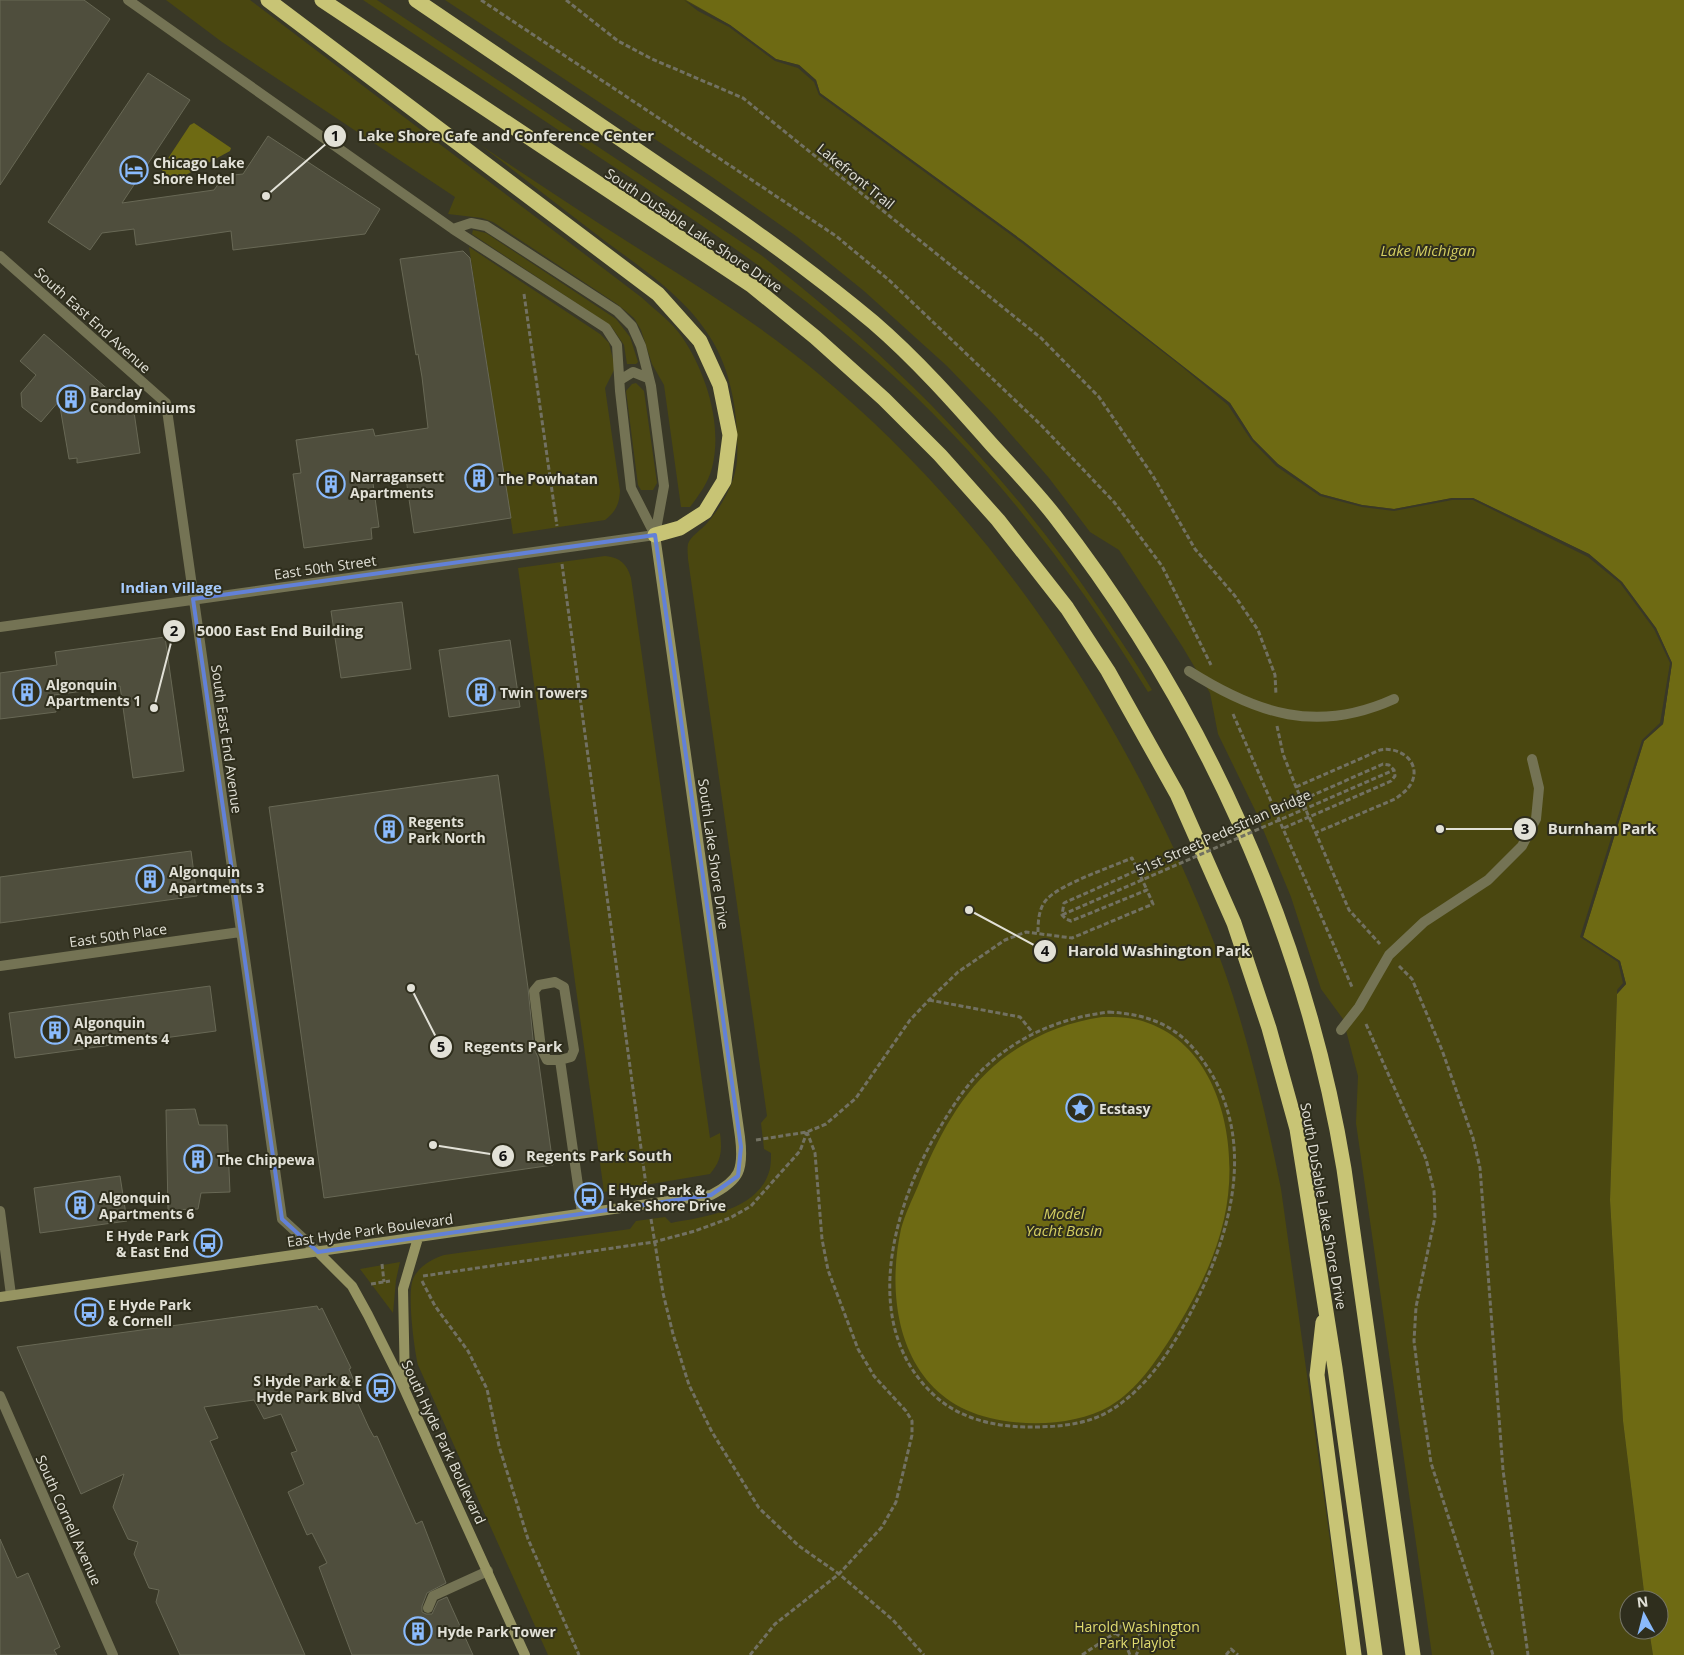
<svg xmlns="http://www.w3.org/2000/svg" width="1684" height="1655" font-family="'Open Sans',sans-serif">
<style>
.green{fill:#4a4710}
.water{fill:#6e6a13}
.pier{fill:#393827}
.building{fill:#4f4e3d;stroke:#686855}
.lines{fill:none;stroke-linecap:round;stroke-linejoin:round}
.path{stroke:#727162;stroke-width:3;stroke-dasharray:5 2.5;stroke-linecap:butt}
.lane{stroke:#747354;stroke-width:10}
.street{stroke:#747354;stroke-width:10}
.secondary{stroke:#969462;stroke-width:10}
.highway{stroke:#c8c475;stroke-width:15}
.path-bridge{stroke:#727162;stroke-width:3;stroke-dasharray:5 2.5;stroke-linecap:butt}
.marked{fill:none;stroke:#6281d8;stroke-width:4;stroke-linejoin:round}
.labels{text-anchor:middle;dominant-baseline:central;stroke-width:4;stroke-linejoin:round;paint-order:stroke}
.poi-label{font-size:14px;font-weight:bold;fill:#e2e1d7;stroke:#2f2e1d;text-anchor:start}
.street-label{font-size:14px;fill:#e2e1d7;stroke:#2f2e1d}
.park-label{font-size:14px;fill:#e1dc6f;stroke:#2f2e1d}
.water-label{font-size:15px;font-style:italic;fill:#d3cd60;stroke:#2f2e1d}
.neighbourhood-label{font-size:15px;font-weight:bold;fill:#a5c9fb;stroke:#2f2e1d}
.leader{fill:none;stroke:#e2e1d7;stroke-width:2}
.callout-dot{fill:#e2e1d7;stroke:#2f2e1d;stroke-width:2}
.mark-label{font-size:15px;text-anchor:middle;font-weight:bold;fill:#111}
.callout-label{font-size:15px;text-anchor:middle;font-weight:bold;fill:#e2e1d7;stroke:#2f2e1d;stroke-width:4;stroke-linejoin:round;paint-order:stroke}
</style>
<rect width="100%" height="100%" fill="#393827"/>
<path class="green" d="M166,0H250L641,297C655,310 672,322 682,337C706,372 723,425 712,468C708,483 699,495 690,507H681L664,385L652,364L641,330L634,318L617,304L493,222L482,218L448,214L455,197L222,42Z
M363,0H377L761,255C892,357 1007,472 1100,610C1118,637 1136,662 1152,690L1148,692C1073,570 984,455 876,360C791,284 697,221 602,159C522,106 443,53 363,0Z
M445,0H686L799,65L1452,498H1473L1589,554L1622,582L1656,628L1672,663L1620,961L1626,984L1617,994L1610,1200L1623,1421L1645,1600H1629V1630H1649L1653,1655H1432L1356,1123L1358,1076L1343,1019L1321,989L1291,897L1255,810L1218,734L1210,693L1182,646L1119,550L1090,532L1049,478L995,416L947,366L864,291L796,236L712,177Z
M479,144C528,177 578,210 628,242C694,284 760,324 820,375C973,503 1091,669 1174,849C1196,897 1217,946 1233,996C1253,1059 1268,1124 1281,1189L1346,1655H548L418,1365C414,1348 407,1294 413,1279C418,1267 432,1259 444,1255L630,1229L636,1221L665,1217L671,1223C704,1217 757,1211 769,1172C771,1167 771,1159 771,1153L764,1149L761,1123L767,1116L688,559C688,555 687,549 688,544C691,535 702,530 708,522C722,506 735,483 737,461C739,420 733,373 710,337C685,297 643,269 605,241C563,209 521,176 479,144Z
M473,230L486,233L616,319L630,337L638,362L636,364H627L624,345L611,326L472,234Z
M469,247L600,334L609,343L615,368L605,388L620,491C619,505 616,511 605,520L513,534Z
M636,383L644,391L657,483L653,490H641L638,485L626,391L632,384Z
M605,556C620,557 627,564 631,578L710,1138L720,1133C722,1150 722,1160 710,1174L604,1192L518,568Z
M400,1262L396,1280L393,1313L360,1269Z"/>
<path class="water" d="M686,0H1684V1655H1653L1649,1630H1659V1600H1645L1623,1421L1610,1200L1617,994L1626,984L1620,961L1583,937L1644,741L1663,724L1672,663L1656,628L1622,582L1589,554L1473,498H1452L1394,509L1362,505L1321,494L1278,464L1253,439L1230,403L1023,241L820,93L816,80L799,65L776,59L730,25Z
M194,123L231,148L230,151L173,182L161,169L190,125Z
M1102,1017C1118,1017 1133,1017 1148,1023C1223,1050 1240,1150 1224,1219C1215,1260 1194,1300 1172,1336C1156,1361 1137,1390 1110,1406C1077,1425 1028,1427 990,1418C904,1398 884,1307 901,1229C905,1214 912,1200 918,1186C937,1139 961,1092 1001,1060C1032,1036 1064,1023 1102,1017Z"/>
<path class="pier" d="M684,0L730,25L776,59L799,65L816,80L820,93L1023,241L1230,403L1253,439L1278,464L1321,494L1362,505L1394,509L1452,498H1473L1589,554L1622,582L1656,628L1672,663L1663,724L1644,741L1583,937L1620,961L1626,984L1617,994V990L1623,983L1618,962L1580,937L1642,740L1660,723L1670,663L1654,629L1620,583L1588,557L1473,500H1452L1394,511L1362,507L1320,496L1276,466L1251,440L1228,405L1181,366L1022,243L819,95L814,82L798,68L775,61L729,27L698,11Z"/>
<path class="building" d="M0,0H84L110,19L0,185Z
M148,73L190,100L122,203L214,190L224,176L243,174L268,136L380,209L365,234L233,250L231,231L136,245L134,229L102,233L90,250L48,222Z
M463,251L470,258L511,518L414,533L405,472L372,476L379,527L371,528L372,539L304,548L293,474L301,473L296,440L373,429L375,436L428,428L422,377L418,354L416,355L400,259Z
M44,334L134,412L140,453L77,463V458L69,459L59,401L41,422L22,407L21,393L36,375L20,361Z
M402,602L411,669L341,678L331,611Z
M165,637L184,771L133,778L120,686L54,695L56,712L0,719V673L57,665L55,652Z
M510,640L520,707L449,717L439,650Z
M498,775L528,988L534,1049L538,1057L553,1165L324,1198L269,807Z
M191,851L197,896L0,923V877Z
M210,986L216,1031L15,1058L9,1013Z
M195,1109L199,1125H227L230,1192L201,1193L198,1209L168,1210L166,1110Z
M120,1176L127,1221L40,1233L34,1188Z
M317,1306L319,1310L322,1308L351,1368L349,1369L354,1381L349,1384L369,1428L374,1437L377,1436L416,1524L422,1521L446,1583L427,1593L422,1606V1612L426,1614H432L438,1601L447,1597L473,1655H352L319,1567L327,1563L312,1533L307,1535L288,1492L304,1484L291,1453L297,1451L281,1414L264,1419L254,1400L204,1407L218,1438L210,1441L305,1655H180L156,1602L159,1590L149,1588L134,1554L138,1542L128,1539L113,1507L124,1474L81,1494L17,1347Z
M0,1539L17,1578L28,1573L60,1647L54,1650L57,1655H0Z"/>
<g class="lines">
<path class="path" d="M481,0L836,236L889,280L1041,425L1114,502L1162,566L1211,665
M566,0L618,41L652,59L743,98L1041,338L1099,397L1153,476L1195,549L1235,596L1258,630L1275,675L1276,695
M524,294L557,526
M562,564L646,1185
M1233,714L1352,987
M1277,726L1283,754L1296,787L1349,910L1380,944
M1296,787L1380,750C1399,746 1421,761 1412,782C1408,790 1402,794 1395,799L1315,833
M1284,828L1391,781L1395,776L1394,770L1389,765L1383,764L1302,800
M1038,932C1038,921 1039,907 1047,899C1061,884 1111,867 1132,858L1147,890
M1399,966L1412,979L1442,1050L1473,1138L1480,1168L1503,1470L1528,1655
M929,1000L1020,1017L1033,1033
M1109,1012C1156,1015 1183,1029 1208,1068C1258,1146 1229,1239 1190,1314C1171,1350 1147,1388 1111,1410C1088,1425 1056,1427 1030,1427C996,1427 960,1419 935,1396C858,1326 893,1206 939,1129C951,1109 964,1088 981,1071C1017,1036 1060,1018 1109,1012Z
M1366,1024L1426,1159L1434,1191L1435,1217L1416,1307L1414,1341L1420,1389L1431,1463L1493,1655
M756,1140L807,1132L826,1124L856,1098L910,1020L929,1000L958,972L1005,940L1026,932L1072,938L1153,904L1147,890L1071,921L1066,919L1062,915L1064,903L1138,870
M651,1219L663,1293L673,1334L689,1385L712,1432L759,1508L799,1546L839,1574L893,1620L924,1655
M382,1264L384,1282
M423,1276L654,1242L695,1231L730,1218L751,1206L800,1151L807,1132
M422,1281L435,1306L468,1351L487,1389L499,1446L528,1539L579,1655
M371,1284L390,1281
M1115,1633L1123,1638L1130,1655
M750,1655L775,1624L839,1574L882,1527L896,1502L912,1435V1421L906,1411L874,1376L858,1349L828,1270L822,1239L815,1153L807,1132
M1082,1655L1115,1633L1121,1626L1128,1625L1137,1629C1142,1640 1142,1644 1136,1655
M1226,1655L1231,1649L1238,1655"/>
<path class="lane" d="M1189,671C1257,714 1317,734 1394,699
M1341,1030L1359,1007L1389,955L1424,922L1488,880L1522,846L1536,819L1539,788L1532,759
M560,1060H547L541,1048L534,991L539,985L555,982L564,987L574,1050L571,1057L560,1060L582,1213
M428,1608L433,1596L488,1571"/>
<path class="street" d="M128,0L453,229L606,328L617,345L620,391L631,488L655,535
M453,229L471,223L486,226L617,311L632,326L641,346L651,386L664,486L655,535
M0,256L166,403L282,1219L318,1252
M620,380L633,372L648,378
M0,627L655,535
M0,966L240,932
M0,1211L11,1295
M0,1396L113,1655"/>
<path class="secondary" d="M318,1252L352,1286L368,1315L397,1373L525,1655
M0,1297L711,1195C740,1180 744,1170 740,1137L655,535
M405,1385L403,1289L418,1238"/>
<path class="highway" d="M268,0L658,294L700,341L720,385L730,435L724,481L705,512L680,528L655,535
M322,0L751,285L815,337L884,399L940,455L998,520L1067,608L1108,671L1177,794L1234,923L1269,1028L1297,1129L1335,1368L1375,1655
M416,0C493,52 570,105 647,157C725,210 801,262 873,322C916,359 955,403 992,445C1013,468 1035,491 1054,515C1202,705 1305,931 1344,1169L1413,1655
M1323,1322L1317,1375L1354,1655"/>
<path class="path-bridge" d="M1062,915L1394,770"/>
</g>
<path class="marked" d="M655,535L741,1147L738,1176L711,1195L318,1252L282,1219L193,599Z"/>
<defs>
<g id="hotel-ring" transform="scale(1.4375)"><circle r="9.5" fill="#2f2e1d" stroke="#8abafc" stroke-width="1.5"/><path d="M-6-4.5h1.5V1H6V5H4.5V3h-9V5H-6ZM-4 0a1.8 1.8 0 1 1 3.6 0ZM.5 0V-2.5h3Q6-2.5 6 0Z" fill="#8abafc"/></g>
<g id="building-ring" transform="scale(1.4375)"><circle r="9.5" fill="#2f2e1d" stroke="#8abafc" stroke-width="1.5"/><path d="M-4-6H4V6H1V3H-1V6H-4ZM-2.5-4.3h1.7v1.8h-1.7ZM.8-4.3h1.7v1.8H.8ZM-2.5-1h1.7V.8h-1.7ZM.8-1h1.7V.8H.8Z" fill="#8abafc"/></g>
<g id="sight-ring" transform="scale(1.4375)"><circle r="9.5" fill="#2f2e1d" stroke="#8abafc" stroke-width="1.5"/><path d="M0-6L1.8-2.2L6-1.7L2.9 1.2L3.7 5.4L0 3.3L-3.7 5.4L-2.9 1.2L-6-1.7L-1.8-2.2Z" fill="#8abafc"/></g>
<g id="bus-ring" transform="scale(1.4375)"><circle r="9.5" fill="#2f2e1d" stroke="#8abafc" stroke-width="1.5"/><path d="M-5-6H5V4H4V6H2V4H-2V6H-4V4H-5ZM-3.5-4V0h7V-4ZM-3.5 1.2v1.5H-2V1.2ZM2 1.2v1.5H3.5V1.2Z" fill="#8abafc"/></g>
</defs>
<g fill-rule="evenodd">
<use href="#hotel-ring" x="134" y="170"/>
<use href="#building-ring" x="71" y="399"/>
<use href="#building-ring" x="479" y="478"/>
<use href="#building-ring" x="331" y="484"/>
<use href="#building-ring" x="27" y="692"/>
<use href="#building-ring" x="481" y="692"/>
<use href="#building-ring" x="389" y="829"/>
<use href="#building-ring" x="150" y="879"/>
<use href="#building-ring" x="55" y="1030"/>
<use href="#sight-ring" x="1080" y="1108"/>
<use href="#building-ring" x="198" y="1159"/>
<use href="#bus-ring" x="589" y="1197"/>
<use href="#building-ring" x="80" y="1205"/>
<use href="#bus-ring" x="208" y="1243"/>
<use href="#bus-ring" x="89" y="1312"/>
<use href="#bus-ring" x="381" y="1388"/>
<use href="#building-ring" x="418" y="1631"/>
</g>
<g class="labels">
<g class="poi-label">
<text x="153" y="162">Chicago Lake<tspan x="153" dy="16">Shore Hotel</tspan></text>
<text x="90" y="391">Barclay<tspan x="90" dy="16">Condominiums</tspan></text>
<text x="350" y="476">Narragansett<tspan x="350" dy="16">Apartments</tspan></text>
<text x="498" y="478">The Powhatan</text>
<text x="46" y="684">Algonquin<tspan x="46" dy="16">Apartments 1</tspan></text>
<text x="500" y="692">Twin Towers</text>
<text x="408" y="821">Regents<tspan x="408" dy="16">Park North</tspan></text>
<text x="169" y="871">Algonquin<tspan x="169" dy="16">Apartments 3</tspan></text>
<text x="74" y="1022">Algonquin<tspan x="74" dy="16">Apartments 4</tspan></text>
<text x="1099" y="1108">Ecstasy</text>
<text x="217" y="1159">The Chippewa</text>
<text x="608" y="1189">E Hyde Park &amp;<tspan x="608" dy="16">Lake Shore Drive</tspan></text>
<text x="99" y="1197">Algonquin<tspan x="99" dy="16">Apartments 6</tspan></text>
<text x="189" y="1235" text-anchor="end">E Hyde Park<tspan x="189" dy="16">&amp; East End</tspan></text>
<text x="108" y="1304">E Hyde Park<tspan x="108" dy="16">&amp; Cornell</tspan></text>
<text x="362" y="1380" text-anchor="end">S Hyde Park &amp; E<tspan x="362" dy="16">Hyde Park Blvd</tspan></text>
<text x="437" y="1631">Hyde Park Tower</text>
</g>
<g class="street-label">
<text transform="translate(856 176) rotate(39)">Lakefront Trail</text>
<text transform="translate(694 230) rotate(34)">South DuSable Lake Shore Drive</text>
<text transform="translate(93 320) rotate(42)">South East End Avenue</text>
<text transform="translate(325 567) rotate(-8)">East 50th Street</text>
<text transform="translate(227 739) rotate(82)">South East End Avenue</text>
<text transform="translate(1223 832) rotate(-24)">51st Street Pedestrian Bridge</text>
<text transform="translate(714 854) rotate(82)">South Lake Shore Drive</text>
<text transform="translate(118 935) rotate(-8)">East 50th Place</text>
<text transform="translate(1324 1206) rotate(80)">South DuSable Lake Shore Drive</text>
<text transform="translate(370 1230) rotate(-8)">East Hyde Park Boulevard</text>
<text transform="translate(444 1442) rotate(65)">South Hyde Park Boulevard</text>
<text transform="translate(69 1520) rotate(66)">South Cornell Avenue</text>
</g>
<g class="park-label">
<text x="1137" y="1626">Harold Washington<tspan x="1137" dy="16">Park Playlot</tspan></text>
</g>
<g class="water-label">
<text x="1428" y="250">Lake Michigan</text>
<text x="1064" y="1213">Model<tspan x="1064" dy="17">Yacht Basin</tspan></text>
</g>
<g class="neighbourhood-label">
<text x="171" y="587">Indian Village</text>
</g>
</g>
<path class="leader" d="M266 196L335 136M154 708L174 631M1440 829L1525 829M969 910L1045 951M411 988L441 1047M433 1145L503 1156"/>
<g class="callout-dot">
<circle cx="266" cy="196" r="5"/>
<circle cx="154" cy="708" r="5"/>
<circle cx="1440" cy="829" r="5"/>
<circle cx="969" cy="910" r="5"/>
<circle cx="411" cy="988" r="5"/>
<circle cx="433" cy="1145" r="5"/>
<circle cx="335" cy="136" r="12"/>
<circle cx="174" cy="631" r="12"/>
<circle cx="1525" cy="829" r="12"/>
<circle cx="1045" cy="951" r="12"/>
<circle cx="441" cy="1047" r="12"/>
<circle cx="503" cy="1156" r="12"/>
</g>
<g class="mark-label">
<text x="335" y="141">1</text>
<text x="174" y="636">2</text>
<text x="1525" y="834">3</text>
<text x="1045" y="956">4</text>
<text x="441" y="1052">5</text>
<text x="503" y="1161">6</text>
</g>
<g class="callout-label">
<text x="506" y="141">Lake Shore Cafe and Conference Center</text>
<text x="280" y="636">5000 East End Building</text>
<text x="1602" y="834">Burnham Park</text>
<text x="1159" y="956">Harold Washington Park</text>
<text x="513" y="1052">Regents Park</text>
<text x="599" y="1161">Regents Park South</text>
</g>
<g transform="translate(1644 1615) rotate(353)"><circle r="24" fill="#2f2e1d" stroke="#777667"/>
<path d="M0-4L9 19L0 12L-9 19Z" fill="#8abafc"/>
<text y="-8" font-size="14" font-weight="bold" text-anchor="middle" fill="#e2e1d7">N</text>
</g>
</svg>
